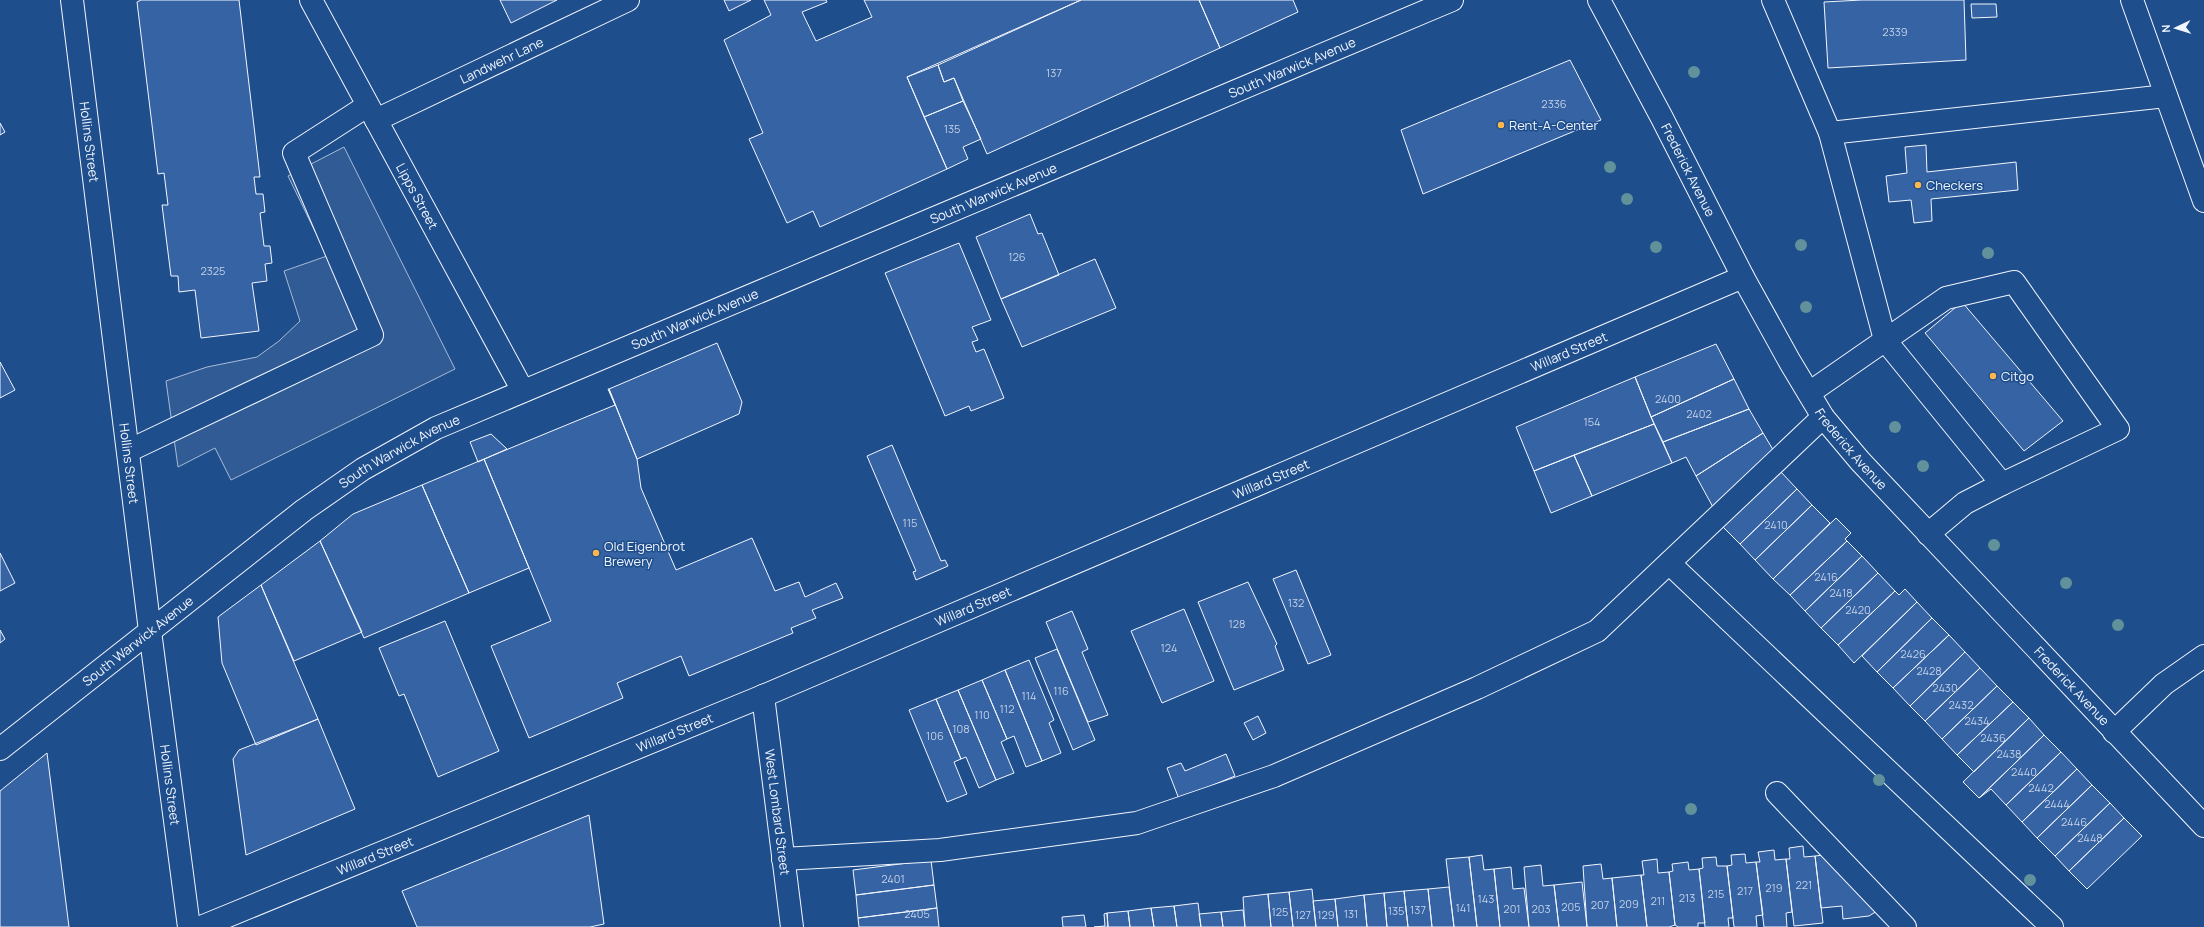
<svg xmlns="http://www.w3.org/2000/svg" width="2204" height="927" font-family="Manrope,sans-serif">
<style>
.parking{fill:#305b95;stroke:#a8bbd7}
.building{fill:#3563a3;stroke:#f2f6ff}
.lines{fill:none;stroke-linecap:round;stroke-linejoin:round}
.minor-casing{stroke:#f2f6ff;stroke-width:24}
.major-casing{stroke:#f2f6ff;stroke-width:24}
.minor{stroke:#1f4e8c;stroke-width:22}
.major{stroke:#1f4e8c;stroke-width:22}
.tree{fill:#61919a}
.poi-dot{fill:#ffb74d;stroke:#1f4e8c;stroke-width:1.5}
.labels{text-anchor:middle;dominant-baseline:central;stroke-width:3;stroke-linejoin:round;paint-order:stroke}
.number-label{font-size:11px;fill:#c3d1e8}
.street-label{font-size:13px;fill:#f2f6ff;stroke:#1f4e8c}
.poi-label{font-size:13px;fill:#f2f6ff;stroke:#1f4e8c;text-anchor:start}
</style>
<rect width="100%" height="100%" fill="#1f4e8c"/>
<path class="parking" d="M344,147L455,369L231,480L215,448L178,467L166,381L207,367L257,357L279,341L300,321L284,271L327,256L288,176Z"/>
<path class="building" d="M141,0H239L260,177H254L256,194H263L265,212L260,213L264,246H270L272,263L265,264L267,281L252,283L259,331L201,338L195,290L179,292L178,276H171L162,205H168L164,173L158,174L137,2Z
M500,0H557L511,23Z
M724,0H751L729,11Z
M764,0H826L827,2L802,12L816,41L872,17L864,0H1081L907,77L947,169L820,227L813,211L787,223L749,139L763,133L724,40L771,15Z
M1081,0H1199L1220,48L987,154L954,78L944,82L938,65Z
M1199,0H1293L1298,12L1220,48Z
M1862,0H1964L1966,60L1828,68L1824,2Z
M1971,4H1996L1997,17L1972,18Z
M1570,60L1601,120L1423,194L1401,130Z
M938,65L944,82L954,78L963,101L924,117L907,77Z
M963,101L981,139L963,147L968,159L947,169L924,117Z
M0,123L5,132L0,135Z
M1926,145L1927,172L2016,162L2018,190L1931,199L1932,221L1914,223L1911,200L1889,202L1886,176L1907,173L1905,147Z
M1030,214L1038,234L1042,233L1059,275L1001,299L976,237Z
M959,243L991,320L972,327L978,340L972,342L976,352L984,349L1004,398L971,411L969,406L945,416L885,273Z
M1095,259L1116,308L1022,347L1001,299Z
M1962,302L2063,421L2024,451L1925,333Z
M717,343L742,402L739,414L637,459L609,389Z
M1716,344L1734,379L1651,417L1635,377Z
M0,362L15,390L0,398Z
M1635,377L1654,424L1534,471L1516,427Z
M1734,379L1749,409L1663,442L1651,417Z
M608,389H609L637,459L641,488L676,570L752,538L775,591L799,582L805,597L836,583L843,598L812,610L816,618L791,628L793,633L689,676L681,656L617,683L623,698L529,738L491,646L551,621L484,459L615,405Z
M1749,409L1763,433L1696,476L1686,457L1672,463L1663,442Z
M1654,424L1672,463L1592,496L1574,455Z
M1763,433L1775,453L1714,509L1696,476Z
M491,434L507,449L478,462L470,442Z
M892,445L941,561L945,560L948,566L916,580L913,572L916,571L867,456Z
M1574,455L1592,496L1551,513L1534,471Z
M484,459L529,568L469,593L422,485Z
M1780,471L1797,489L1740,544L1723,527Z
M422,485L469,593L364,638L320,541L353,514Z
M1797,489L1812,505L1755,560L1740,544Z
M1812,505L1830,523L1773,579L1755,560Z
M1836,518L1851,533L1845,539L1847,541L1790,595L1773,579Z
M320,541L362,632L294,661L261,585Z
M1847,541L1862,556L1805,611L1790,595Z
M0,553L15,583L0,591Z
M1862,556L1878,573L1821,628L1805,611Z
M1296,570L1331,655L1308,664L1273,579Z
M1878,573L1895,591L1838,645L1821,628Z
M1248,582L1277,644L1275,646L1284,670L1234,690L1198,602Z
M261,585L318,719L256,745L222,663L218,617Z
M1905,589L1917,602L1854,663L1838,645L1895,591L1899,595Z
M1917,602L1932,618L1877,672L1862,656Z
M1184,609L1214,681L1162,703L1131,631Z
M1072,611L1088,649L1082,652L1108,715L1088,722L1046,622Z
M1932,618L1949,635L1893,688L1877,672Z
M445,621L499,751L438,777L404,694L399,696L379,648Z
M0,630L5,639L0,643Z
M1949,635L1965,652L1910,706L1893,688Z
M1057,649L1095,740L1073,750L1035,658Z
M1965,652L1980,668L1925,721L1910,706Z
M1029,660L1054,720L1049,723L1061,753L1042,761L1005,670Z
M1980,668L1997,686L1942,739L1925,721Z
M1005,670L1042,761L1026,767L1014,736L1007,739L982,680Z
M982,680L1007,739L1001,742L1014,773L996,780L958,690Z
M1997,686L2013,702L1957,755L1942,739Z
M958,690L996,780L979,788L966,757L961,759L936,699Z
M936,699L961,759L954,762L967,794L947,802L909,710Z
M2013,702L2029,718L1974,772L1957,755Z
M1258,716L1266,733L1253,740L1244,723Z
M2029,718L2044,735L1979,798L1963,782Z
M318,719L355,809L246,855L233,759L239,750Z
M2044,735L2061,752L2006,805L1991,789L1979,798Z
M2061,752L2077,769L2022,822L2006,805Z
M47,753L69,927H0V791Z
M1226,754L1235,776L1179,799L1167,768L1181,763L1185,771Z
M2077,769L2092,785L2037,838L2022,822Z
M2092,785L2110,803L2055,856L2037,838Z
M2110,803L2124,818L2069,871L2055,856Z
M589,815L604,924L590,927H417L402,891Z
M2124,818L2142,836L2087,889L2069,871Z
M1803,846L1804,857L1815,856L1823,923L1794,926L1786,859H1790L1789,848Z
M1774,850L1775,860L1786,859L1792,912L1786,913L1787,927H1764L1756,862H1760L1758,852Z
M1745,854L1746,863L1756,862L1763,915L1756,916L1757,927H1734L1727,866L1732,865L1731,855Z
M1482,855L1484,870L1494,869L1500,927H1477L1469,857Z
M1824,855L1877,911L1869,916L1843,919L1842,906L1821,908L1815,856Z
M1469,857L1477,927H1454L1446,859Z
M1716,857L1717,866H1727L1733,918H1728L1729,927H1705L1699,869L1703,868L1702,858Z
M1657,859L1658,873L1669,872L1675,925L1669,927H1647L1641,875H1644L1642,861Z
M931,860L934,885L856,895L853,870Z
M1688,862L1689,870L1699,869L1705,923H1698V927H1678L1675,925L1669,872L1673,871L1672,864Z
M1601,864L1603,879L1612,878L1617,927H1587L1583,866Z
M1541,865L1543,886L1554,885L1559,927H1529L1524,867Z
M1511,867L1513,889L1524,888L1529,927H1500L1494,869Z
M1641,875L1647,927H1617L1612,878Z
M1582,882L1587,927H1559L1554,885Z
M934,885L937,908L858,918L856,895Z
M1449,887L1454,927H1432L1428,889Z
M1312,889L1316,927H1293L1289,892Z
M1428,889L1432,927H1408L1404,891Z
M1404,891L1408,927H1387L1384,893Z
M1289,892L1293,927H1271L1268,894Z
M1384,893L1387,927H1367L1364,895Z
M1268,894L1271,927H1245L1243,897Z
M1364,895L1367,927H1338L1335,899Z
M1335,899L1338,927H1316L1313,901Z
M1198,903L1201,927H1177L1174,906Z
M1174,906L1177,927H1154L1151,908Z
M937,908L939,927H859L858,918Z
M1151,908L1154,927H1130L1128,911Z
M1243,910L1245,927H1223L1221,912Z
M1128,911L1130,927H1108L1107,913Z
M1221,912L1223,927H1201L1199,914Z
M1107,913L1108,927H1094L1105,926L1104,914Z
M1084,915L1086,927H1063L1062,917Z"/>
<g class="lines">
<g class="minor-casing">
<g id="minor">
<path id="s1" d="M72,0L150,631L189,927"/>
<path id="s2" d="M311,0L523,391"/>
<path d="M1773,0L1830,133L1885,340L2002,484L2118,429L2014,282L1946,298L1809,393"/>
<path d="M2132,0L2204,201"/>
<path id="s3" d="M376,120L628,0"/>
<path d="M1830,133L2166,96"/>
<path d="M128,451L372,335L294,153L367,106"/>
<path d="M1928,534L1965,503L2002,484"/>
<path d="M1669,563L2052,927"/>
<path id="s4" d="M763,696L792,927"/>
<path d="M2114,732L2164,684L2204,656"/>
<path id="s5" d="M0,749L304,510L363,469L436,428L1452,0"/>
<path d="M1777,793L1905,927"/>
<path d="M783,859L940,850L1137,823L1274,776L1477,688L1597,631L1823,417"/>
<path id="s6" d="M201,927L763,696L1743,277"/>
</g>
</g>
<g class="major-casing">
<g id="major">
<path id="s7" d="M1599,0L1662,118L1743,277L1790,362L1823,417L1860,461L2204,826"/>
</g>
</g>
<use href="#minor" class="minor"/>
<use href="#major" class="major"/>
</g>
<g class="tree">
<circle cx="1694" cy="72" r="6"/>
<circle cx="1610" cy="167" r="6"/>
<circle cx="1627" cy="199" r="6"/>
<circle cx="1801" cy="245" r="6"/>
<circle cx="1656" cy="247" r="6"/>
<circle cx="1988" cy="253" r="6"/>
<circle cx="1806" cy="307" r="6"/>
<circle cx="1895" cy="427" r="6"/>
<circle cx="1923" cy="466" r="6"/>
<circle cx="1994" cy="545" r="6"/>
<circle cx="2066" cy="583" r="6"/>
<circle cx="2118" cy="625" r="6"/>
<circle cx="1879" cy="780" r="6"/>
<circle cx="1691" cy="809" r="6"/>
<circle cx="2030" cy="880" r="6"/>
</g>
<g class="poi-dot">
<circle cx="1501" cy="125" r="4"/>
<circle cx="1918" cy="185" r="4"/>
<circle cx="1993" cy="376" r="4"/>
<circle cx="596" cy="553" r="4"/>
</g>
<g class="labels">
<g class="number-label">
<text x="1895" y="31">2339</text>
<text x="1054" y="72">137</text>
<text x="1554" y="103">2336</text>
<text x="952" y="128">135</text>
<text x="1017" y="256">126</text>
<text x="213" y="270">2325</text>
<text x="1668" y="398">2400</text>
<text x="1699" y="413">2402</text>
<text x="1592" y="421">154</text>
<text x="910" y="522">115</text>
<text x="1776" y="524">2410</text>
<text x="1826" y="576">2416</text>
<text x="1841" y="592">2418</text>
<text x="1296" y="602">132</text>
<text x="1858" y="609">2420</text>
<text x="1237" y="623">128</text>
<text x="1169" y="647">124</text>
<text x="1913" y="653">2426</text>
<text x="1929" y="670">2428</text>
<text x="1945" y="687">2430</text>
<text x="1061" y="690">116</text>
<text x="1029" y="695">114</text>
<text x="1961" y="704">2432</text>
<text x="1007" y="708">112</text>
<text x="982" y="714">110</text>
<text x="1977" y="720">2434</text>
<text x="961" y="728">108</text>
<text x="935" y="735">106</text>
<text x="1993" y="737">2436</text>
<text x="2009" y="753">2438</text>
<text x="2024" y="771">2440</text>
<text x="2041" y="787">2442</text>
<text x="2057" y="803">2444</text>
<text x="2074" y="821">2446</text>
<text x="2090" y="837">2448</text>
<text x="893" y="878">2401</text>
<text x="1804" y="884">221</text>
<text x="1774" y="887">219</text>
<text x="1745" y="890">217</text>
<text x="1716" y="893">215</text>
<text x="1687" y="897">213</text>
<text x="1486" y="898">143</text>
<text x="1658" y="900">211</text>
<text x="1629" y="903">209</text>
<text x="1600" y="904">207</text>
<text x="1571" y="906">205</text>
<text x="1463" y="907">141</text>
<text x="1512" y="908">201</text>
<text x="1541" y="908">203</text>
<text x="1418" y="909">137</text>
<text x="1396" y="910">135</text>
<text x="1280" y="911">125</text>
<text x="917" y="913">2405</text>
<text x="1351" y="913">131</text>
<text x="1303" y="914">127</text>
<text x="1326" y="914">129</text>
</g>
<g class="street-label">
<text stroke="none"><textPath href="#s3" startOffset="139">Landwehr Lane</textPath></text>
<text stroke="none"><textPath href="#s5" startOffset="1471">South Warwick Avenue</textPath></text>
<text stroke="none"><textPath href="#s1" startOffset="143">Hollins Street</textPath></text>
<text stroke="none"><textPath href="#s7" startOffset="192">Frederick Avenue</textPath></text>
<text stroke="none"><textPath href="#s5" startOffset="1147">South Warwick Avenue</textPath></text>
<text stroke="none"><textPath href="#s2" startOffset="223">Lipps Street</textPath></text>
<text stroke="none"><textPath href="#s5" startOffset="823">South Warwick Avenue</textPath></text>
<text stroke="none"><textPath href="#s6" startOffset="1484">Willard Street</textPath></text>
<text stroke="none"><textPath href="#s7" startOffset="516">Frederick Avenue</textPath></text>
<text stroke="none"><textPath href="#s5" startOffset="499">South Warwick Avenue</textPath></text>
<text stroke="none"><textPath href="#s1" startOffset="467">Hollins Street</textPath></text>
<text stroke="none"><textPath href="#s6" startOffset="1160">Willard Street</textPath></text>
<text stroke="none"><textPath href="#s6" startOffset="836">Willard Street</textPath></text>
<text stroke="none"><textPath href="#s5" startOffset="175">South Warwick Avenue</textPath></text>
<text stroke="none"><textPath href="#s7" startOffset="840">Frederick Avenue</textPath></text>
<text stroke="none"><textPath href="#s6" startOffset="512">Willard Street</textPath></text>
<text stroke="none"><textPath href="#s1" startOffset="791">Hollins Street</textPath></text>
<text stroke="none"><textPath href="#s4" startOffset="117">West Lombard Street</textPath></text>
<text stroke="none"><textPath href="#s6" startOffset="188">Willard Street</textPath></text>
</g>
<g class="poi-label">
<text x="1509" y="125">Rent-A-Center</text>
<text x="1926" y="185">Checkers</text>
<text x="2001" y="376">Citgo</text>
<text x="604" y="546">Old Eigenbrot<tspan x="604" dy="15">Brewery</tspan></text>
</g>
</g>
<g transform="translate(2176 28) rotate(266)" stroke="#1f4e8c" stroke-width="3" paint-order="stroke">
<path d="M0-3L7 15L0 10L-7 15Z" fill="#f2f6ff"/>
<text y="-6" font-size="11" font-weight="bold" text-anchor="middle" fill="#f2f6ff">N</text>
</g>
</svg>
